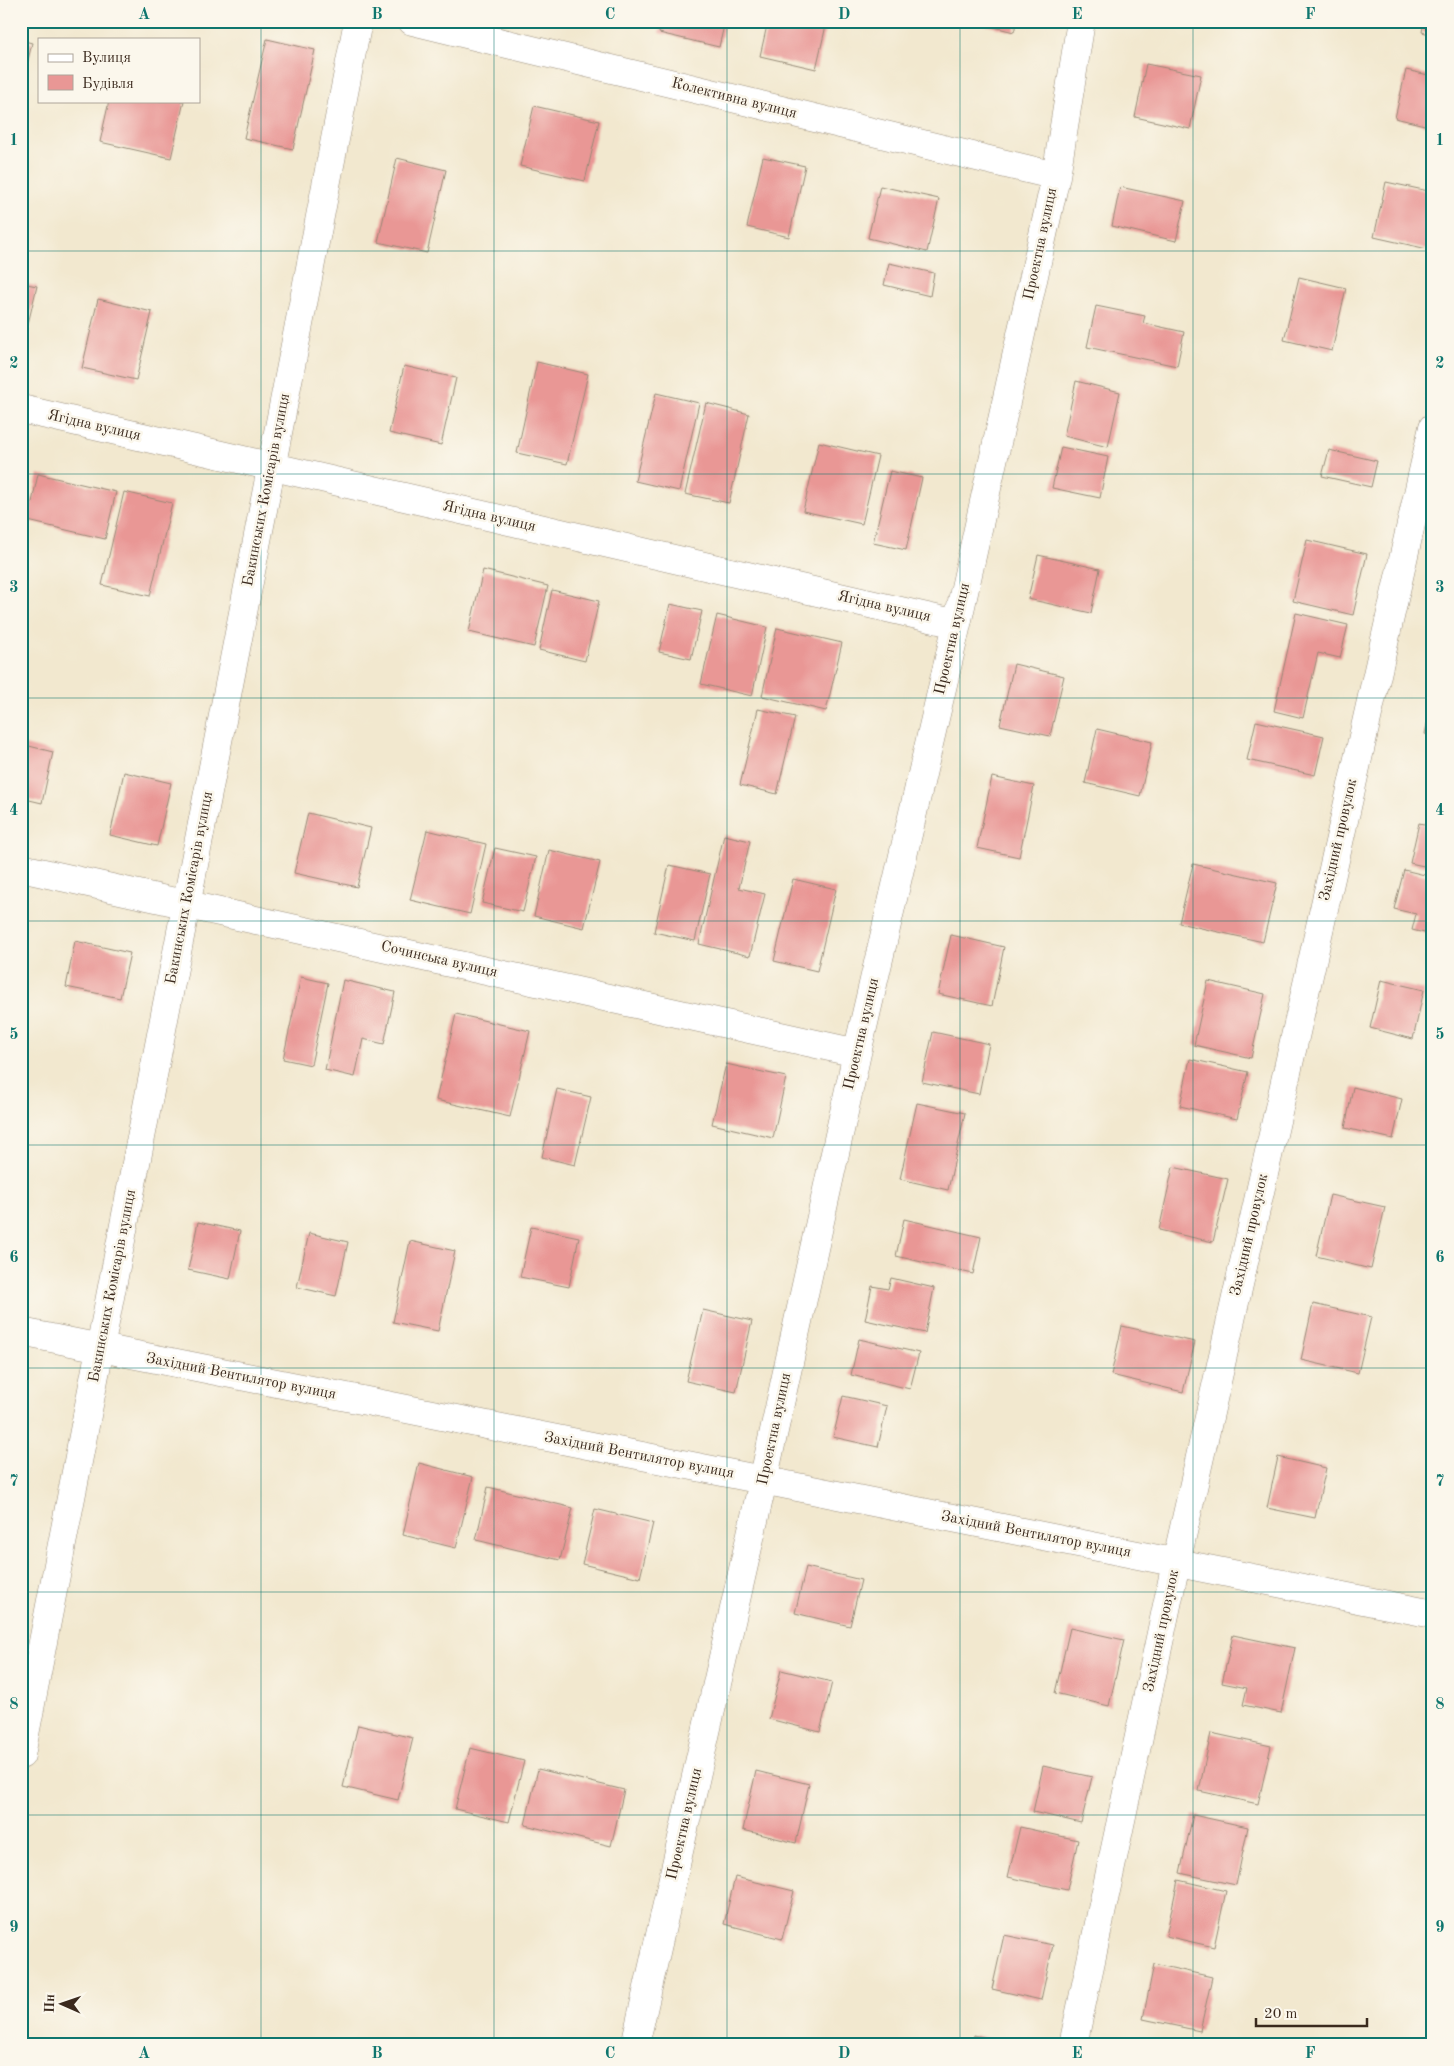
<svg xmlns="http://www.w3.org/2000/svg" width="1454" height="2066" font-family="'Old Standard TT',serif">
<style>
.building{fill:#e99795}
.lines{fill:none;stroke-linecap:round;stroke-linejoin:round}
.street-casing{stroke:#968976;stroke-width:29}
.secondary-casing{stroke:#968976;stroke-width:29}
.street{stroke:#fff;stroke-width:28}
.secondary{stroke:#fff;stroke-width:28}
.grid{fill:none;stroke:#0f766e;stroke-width:1;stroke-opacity:0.55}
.labels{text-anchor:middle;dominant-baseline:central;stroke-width:5;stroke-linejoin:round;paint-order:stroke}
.street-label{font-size:15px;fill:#3b2a1e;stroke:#fbf7ec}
.neatline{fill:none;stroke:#0f766e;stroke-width:2}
.grid-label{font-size:16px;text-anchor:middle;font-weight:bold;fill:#0f766e}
</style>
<rect width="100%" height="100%" fill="#fbf7ec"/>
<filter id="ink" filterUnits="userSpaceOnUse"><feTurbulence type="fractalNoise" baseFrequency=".02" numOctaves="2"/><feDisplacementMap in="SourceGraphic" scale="10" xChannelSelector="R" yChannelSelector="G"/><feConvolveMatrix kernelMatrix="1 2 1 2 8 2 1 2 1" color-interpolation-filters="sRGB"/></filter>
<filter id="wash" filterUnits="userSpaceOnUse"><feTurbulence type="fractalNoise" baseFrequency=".0096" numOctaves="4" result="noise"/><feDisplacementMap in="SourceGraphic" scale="20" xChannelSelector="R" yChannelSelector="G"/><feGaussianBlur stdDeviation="1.12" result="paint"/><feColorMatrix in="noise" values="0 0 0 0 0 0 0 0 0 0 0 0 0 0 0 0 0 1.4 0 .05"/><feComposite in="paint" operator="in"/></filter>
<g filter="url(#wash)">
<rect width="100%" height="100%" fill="#f2e8cf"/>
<g id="blocks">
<path class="building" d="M662,21H725L719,47L659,33Z
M768,21H827L816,69L760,56Z
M970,21H1017L1014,32Z
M1424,21H1433V35L1422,32Z
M267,39L315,50L293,149L244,138Z
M21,40L32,43L22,86H21Z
M1146,64L1201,75L1190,129L1135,117Z
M1406,70L1433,76V127L1395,118Z
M109,101H184L171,158L100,142Z
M534,106L599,121L585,181L520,166Z
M763,157L805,166L789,237L747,227Z
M397,158L446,170L427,253L378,242Z
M1386,182L1433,192L1432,250L1374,237Z
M880,186L939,199L927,252L868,238Z
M1120,187L1185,201L1176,241L1112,226Z
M889,263L934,273L930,296L884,285Z
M1299,277L1346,288L1332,351L1284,340Z
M21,283L37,286L22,349H21Z
M98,299L152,312L136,380L82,368Z
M1096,306L1145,316L1143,323L1184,332L1177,366L1087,347Z
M537,362L588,374L567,464L517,453Z
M404,366L456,378L441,445L389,433Z
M1076,381L1120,392L1108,447L1064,436Z
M656,393L699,403L679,491L635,481Z
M706,403L749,414L729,503L685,494Z
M819,442L878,456L862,524L803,511Z
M1061,447L1108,457L1100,498L1052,488Z
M1329,450L1377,461L1371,487L1322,476Z
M890,471L922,478L906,550L873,543Z
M38,474L116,492L105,539L28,521Z
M124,492L172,503L150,596L102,585Z
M1307,540L1367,554L1353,615L1293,601Z
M1038,555L1100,569L1091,613L1028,599Z
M483,570L548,586L534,647L469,632Z
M552,590L599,601L585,661L539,650Z
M670,604L702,611L691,659L659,652Z
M1296,613L1348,625L1340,658L1318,653L1303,718L1274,711Z
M717,615L767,627L752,696L701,684Z
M777,628L842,643L826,711L762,696Z
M1014,664L1064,676L1050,736L1000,725Z
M1432,701H1433V736L1425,734Z
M758,709L795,717L777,794L740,785Z
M1256,721L1324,736L1315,775L1247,760Z
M1097,729L1152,742L1140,796L1085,783Z
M21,744L53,752L42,803L21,798Z
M124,772L171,783L157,846L110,835Z
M992,777L1034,786L1019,857L977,848Z
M308,813L371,828L357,887L294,873Z
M1419,823L1433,826V868L1410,863Z
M427,830L486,844L470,914L410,900Z
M724,835L750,841L739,888L765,894L750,956L699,944Z
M495,848L536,857L523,912L482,903Z
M549,850L600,862L584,928L534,916Z
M1193,864L1277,883L1263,942L1179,923Z
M669,865L710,874L695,941L654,932Z
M1404,870L1433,877V935L1412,930L1416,914L1394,909Z
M793,879L836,889L817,971L774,961Z
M951,935L1004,947L992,1006L938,994Z
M75,941L130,953L120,998L66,987Z
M301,977L328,983L311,1065L283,1059Z
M343,980L395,992L384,1044L363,1039L355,1077L325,1070Z
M1381,980L1424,990L1413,1039L1370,1028Z
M1208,981L1265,994L1251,1058L1194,1045Z
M456,1014L530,1031L510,1117L436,1100Z
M933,1032L989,1044L979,1094L922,1082Z
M1190,1059L1248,1072L1237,1119L1180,1106Z
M726,1064L786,1077L773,1138L712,1124Z
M1353,1087L1402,1099L1393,1139L1345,1128Z
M557,1089L591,1097L575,1165L542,1157Z
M917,1103L965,1113L948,1190L900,1179Z
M1173,1167L1228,1179L1213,1242L1159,1230Z
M1330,1195L1385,1207L1371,1269L1316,1256Z
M904,1219L981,1237L973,1274L896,1256Z
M198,1222L240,1231L230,1279L188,1270Z
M531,1227L579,1237L569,1287L520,1277Z
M309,1233L348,1242L336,1296L297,1287Z
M410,1241L455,1251L438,1331L393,1322Z
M891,1278L934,1288L925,1333L865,1320L872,1286L888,1289Z
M1313,1304L1371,1317L1358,1373L1301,1360Z
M703,1310L752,1321L736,1392L686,1381Z
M1122,1326L1195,1342L1183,1392L1111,1375Z
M859,1339L919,1353L910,1389L851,1375Z
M843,1396L887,1406L878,1447L833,1437Z
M1278,1457L1326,1468L1315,1518L1267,1508Z
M419,1463L473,1477L456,1548L403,1535Z
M488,1487L573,1508L560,1560L476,1540Z
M595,1509L653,1523L640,1578L582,1564Z
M806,1567L861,1580L850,1626L795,1613Z
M1070,1628L1124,1640L1109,1706L1055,1693Z
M1233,1635L1295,1648L1281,1713L1243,1705L1247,1688L1222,1683Z
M781,1670L832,1682L820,1732L769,1719Z
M358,1725L413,1738L398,1800L343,1787Z
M1211,1733L1271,1746L1258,1804L1199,1791Z
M470,1748L524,1761L509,1822L455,1809Z
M1043,1766L1092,1777L1081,1823L1033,1812Z
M538,1769L624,1790L611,1846L525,1825Z
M756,1771L809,1784L796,1843L743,1830Z
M1193,1815L1248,1827L1236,1885L1180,1873Z
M1020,1827L1078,1840L1067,1890L1008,1877Z
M735,1877L794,1891L782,1939L724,1924Z
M1178,1880L1226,1891L1214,1947L1166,1936Z
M1004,1935L1053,1945L1041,2000L992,1989Z
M1154,1964L1212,1977L1200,2031L1143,2019Z
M974,2035L1013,2044V2045H972Z"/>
</g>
</g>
<g filter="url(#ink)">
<use href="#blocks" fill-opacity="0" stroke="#968976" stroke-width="1"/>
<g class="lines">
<g class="street-casing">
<path id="street" d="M412,21L1056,176
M21,409L957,624
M21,868L857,1053
M21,1332L1433,1614
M635,2045L763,1481L857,1053L957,624L1056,176L1081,21
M1073,2045L1176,1563L1433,427"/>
</g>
<g class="secondary-casing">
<path id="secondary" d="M21,1755L358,21"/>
</g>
<use href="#street" class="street"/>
<use href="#secondary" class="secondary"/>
</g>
</g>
<path class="grid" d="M261,21V2045M494,21V2045M727,21V2045M960,21V2045M1193,21V2045M21,251H1433M21,474H1433M21,698H1433M21,921H1433M21,1145H1433M21,1368H1433M21,1592H1433M21,1815H1433"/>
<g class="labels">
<g class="street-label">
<text transform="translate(734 99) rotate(14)">Колективна вулиця</text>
<text transform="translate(1041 244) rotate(-78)">Проектна вулиця</text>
<text transform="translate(94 426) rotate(13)">Ягідна вулиця</text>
<text transform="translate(267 490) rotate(-79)">Бакинських Комісарів вулиця</text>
<text transform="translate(489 517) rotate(13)">Ягідна вулиця</text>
<text transform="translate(884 607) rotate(13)">Ягідна вулиця</text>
<text transform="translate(953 639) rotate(-77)">Проектна вулиця</text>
<text transform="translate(1339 840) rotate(-77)">Західний провулок</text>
<text transform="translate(190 888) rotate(-79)">Бакинських Комісарів вулиця</text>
<text transform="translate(439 960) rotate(13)">Сочинська вулиця</text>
<text transform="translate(862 1034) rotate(-77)">Проектна вулиця</text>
<text transform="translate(1250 1235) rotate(-77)">Західний провулок</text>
<text transform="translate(113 1286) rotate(-79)">Бакинських Комісарів вулиця</text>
<text transform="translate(241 1377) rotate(11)">Західний Вентилятор вулиця</text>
<text transform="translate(775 1429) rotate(-78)">Проектна вулиця</text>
<text transform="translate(639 1456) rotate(11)">Західний Вентилятор вулиця</text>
<text transform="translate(1036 1535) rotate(11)">Західний Вентилятор вулиця</text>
<text transform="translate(1162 1631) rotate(-78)">Західний провулок</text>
<text transform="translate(685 1824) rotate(-77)">Проектна вулиця</text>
</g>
</g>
<rect width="1454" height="2066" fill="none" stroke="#fbf7ec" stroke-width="55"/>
<rect x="38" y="38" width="162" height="65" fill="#fbf7ec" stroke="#aea59a"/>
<rect x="48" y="54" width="25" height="8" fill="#ffffff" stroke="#aea59a"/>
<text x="82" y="62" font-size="15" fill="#3b2a1e">Вулиця</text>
<rect x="48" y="75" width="25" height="15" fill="#e99795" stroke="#aea59a"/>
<text x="82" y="88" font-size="15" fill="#3b2a1e">Будівля</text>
<g transform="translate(62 2004) rotate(272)" stroke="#fbf7ec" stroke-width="4" paint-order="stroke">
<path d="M0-4L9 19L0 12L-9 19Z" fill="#3b2a1e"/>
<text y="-8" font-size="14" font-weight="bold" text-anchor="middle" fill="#3b2a1e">Пн</text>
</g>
<path d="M1256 2018v8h111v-8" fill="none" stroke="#3b2a1e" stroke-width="2.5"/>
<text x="1264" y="2018" font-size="15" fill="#3b2a1e" stroke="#fbf7ec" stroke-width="4" paint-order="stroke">20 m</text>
<rect x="28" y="28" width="1398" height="2010" class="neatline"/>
<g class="grid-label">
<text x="144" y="19">A</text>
<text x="377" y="19">B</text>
<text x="610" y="19">C</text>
<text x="844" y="19">D</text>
<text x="1077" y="19">E</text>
<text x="1310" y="19">F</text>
<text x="14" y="145">1</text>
<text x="1440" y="145">1</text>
<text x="14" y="368">2</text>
<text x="1440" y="368">2</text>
<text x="14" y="592">3</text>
<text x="1440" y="592">3</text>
<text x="14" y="815">4</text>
<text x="1440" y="815">4</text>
<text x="14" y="1039">5</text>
<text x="1440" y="1039">5</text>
<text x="14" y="1262">6</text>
<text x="1440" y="1262">6</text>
<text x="14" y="1486">7</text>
<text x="1440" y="1486">7</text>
<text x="14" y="1709">8</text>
<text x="1440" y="1709">8</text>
<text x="14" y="1932">9</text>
<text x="1440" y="1932">9</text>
<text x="144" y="2058">A</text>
<text x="377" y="2058">B</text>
<text x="610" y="2058">C</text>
<text x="844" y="2058">D</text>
<text x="1077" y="2058">E</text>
<text x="1310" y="2058">F</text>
</g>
</svg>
